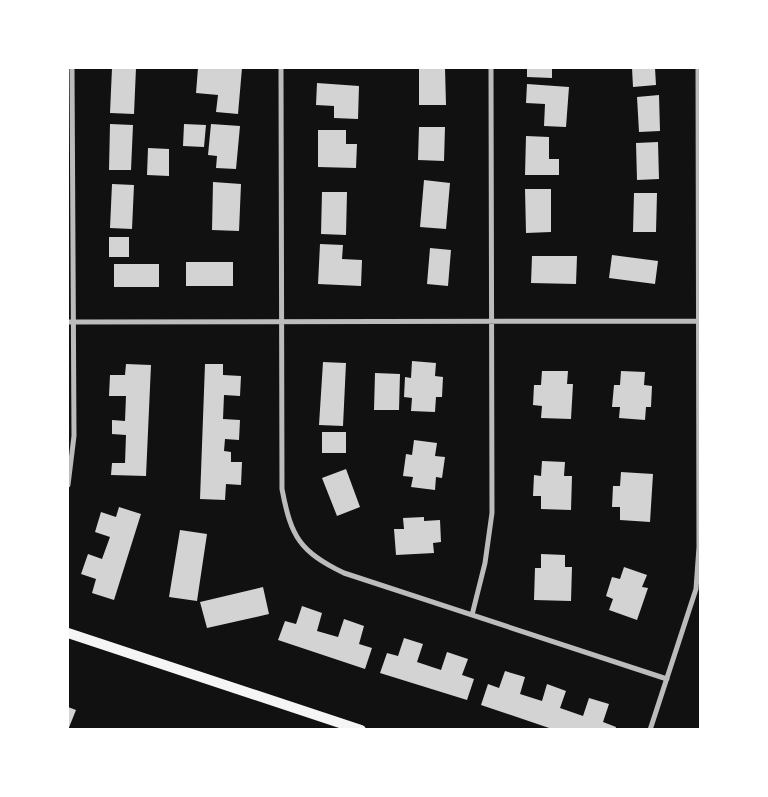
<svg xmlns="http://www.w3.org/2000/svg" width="768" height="797" font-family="'Roboto Condensed',sans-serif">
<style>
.building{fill:#d3d3d3}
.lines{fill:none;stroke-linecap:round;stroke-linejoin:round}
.minor{stroke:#bcbcbc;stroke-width:5}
.secondary{stroke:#f5f5f5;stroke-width:10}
</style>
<rect width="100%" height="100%" fill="#111"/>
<path class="building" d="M112,68H136L134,114L110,113Z
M198,68H242L238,114L216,112L218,95L196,93Z
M419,68H445L446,105H419Z
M527,68H552V78L527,77Z
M632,68H655L656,85L633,87Z
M317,83L359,86L358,119L334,118V106L316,105Z
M527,84L569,87L566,127L544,126L545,104L526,103Z
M659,95L660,131L639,132L637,97Z
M110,124L133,125L131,170H109Z
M184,124L206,125L204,147L183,146Z
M211,124L240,126L236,169L216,168L217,156L208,155Z
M419,127H445L444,161L418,160Z
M318,130H346V144H357L356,168L318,167Z
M526,136L549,137V159H559V175H525Z
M658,142L659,179L637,180L636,143Z
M148,148L169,149V176L147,175Z
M424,180L450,183L446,229L420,227Z
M213,182L241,184L239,231L212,230Z
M112,184L134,185L132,229L110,228Z
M525,189H551V232L526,233Z
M322,192H347L346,235L321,234Z
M634,193H657L656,232H633Z
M109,237H129V257H109Z
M320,244L343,245L342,259L362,260L361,286L318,284Z
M430,248L451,250L448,286L427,284Z
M612,255L658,261L655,284L609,278Z
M532,256H577L576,284L531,283Z
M186,262H233V286H186Z
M114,264H159V287H114Z
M412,361L436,363L435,376L443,377L442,397H436L435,412L411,411L412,398L404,397L405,377L411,378Z
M323,362L346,363L343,426L319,425Z
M126,364L151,365L146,476L111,475L112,463H125L126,435L112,434V420L125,421L126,396H109L110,375H125Z
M205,364H223V375L241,376L240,396L224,395L223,419L240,420L239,440L225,439L224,451L231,452V462H242L241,485L226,484L225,500L200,499Z
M542,371H568L567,384H573L571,419L541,418L542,406L533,405L534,385H541Z
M621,371L645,372L644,385L652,386L651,407H646L645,420L619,418L620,407H612L614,385H620Z
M375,373L400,374L399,410H374Z
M322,432H346V453H322Z
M414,440L437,443L435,456L445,457L442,478L436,477L435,490L411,487L413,477L403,476L406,454L412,455Z
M542,461L565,462L564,476H572L571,510L541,509V496H533L534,475L541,476Z
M346,469L360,507L337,516L322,478Z
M621,472L653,474L650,522L620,520V507H612L613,486H620Z
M119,507L141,514L114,600L92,593L96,579L81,574L88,554L102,559L110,537L95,532L101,512L116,517Z
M424,517V521L440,520L441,542L433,543L434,553L396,555L394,529H404L403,518Z
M180,530L207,534L197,601L169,597Z
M541,554L565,555V567H572L571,601L534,600L535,568H541Z
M624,567L647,575L642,587L648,588L637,620L609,610L613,599L606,596L612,577L620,579Z
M263,587L269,614L207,628L200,602Z
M302,606L322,613L317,631L338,637L344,619L364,626L359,644L372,648L365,669L278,640L285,621L296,624Z
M404,638L423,644L417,662L441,670L447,652L468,659L462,675L474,679L467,700L380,673L387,653L398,656Z
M505,671L525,677L520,694L542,701L547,684L566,691L560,708L583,716L589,698L609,704L603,722L616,727L615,730H555L481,705L488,684L499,688Z
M68,707L76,710L68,730Z"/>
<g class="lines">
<path class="minor" d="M281,68L282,489C291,537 300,552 344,573L667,679
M68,322L700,321
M68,485L74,436L72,68
M472,615L485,563L492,513L491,68
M650,730L696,589L699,547L698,68"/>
<path class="secondary" d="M68,633L361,730"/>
</g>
<rect width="768" height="797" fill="none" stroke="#ffffff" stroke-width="138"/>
</svg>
